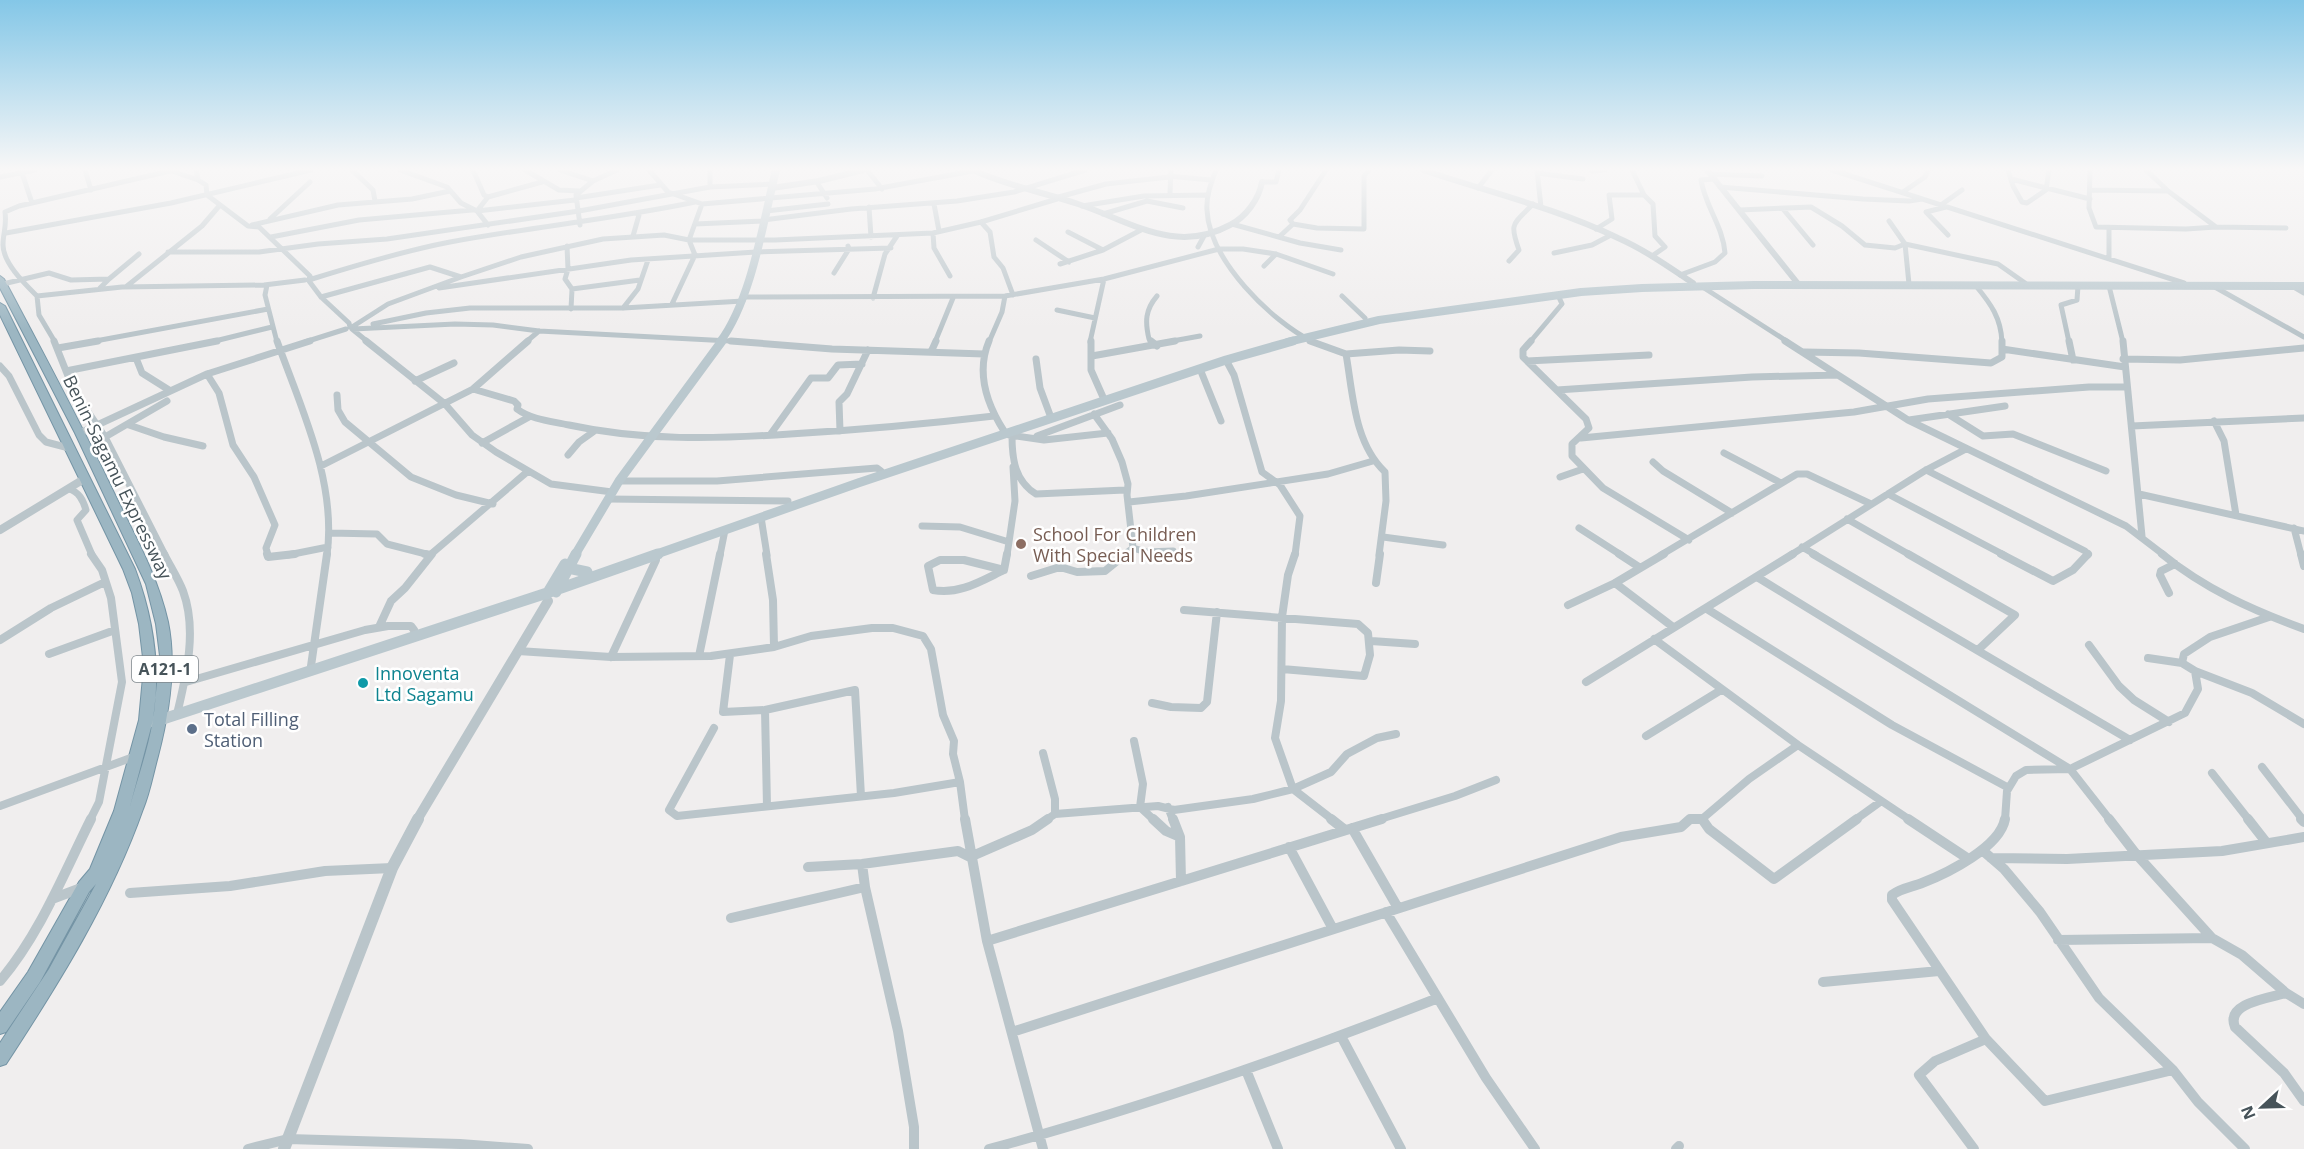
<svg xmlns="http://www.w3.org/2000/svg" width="2304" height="1149" font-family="'Open Sans',sans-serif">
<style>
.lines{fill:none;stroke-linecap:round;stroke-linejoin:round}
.trunk-casing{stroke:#7494a5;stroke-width:2}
.minor-far3{stroke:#bac5ca;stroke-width:5}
.minor-far2{stroke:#bac5ca;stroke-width:7}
.minor-far1{stroke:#bac5ca;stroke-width:8}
.minor{stroke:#bac5ca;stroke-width:10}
.tertiary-far3{stroke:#bac5ca;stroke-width:6}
.tertiary-far2{stroke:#bac5ca;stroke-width:8}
.tertiary-far1{stroke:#bac5ca;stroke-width:10}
.tertiary{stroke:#bac5ca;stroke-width:12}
.secondary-far2{stroke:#bac8ce;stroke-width:8}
.secondary-far1{stroke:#bac8ce;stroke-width:9}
.secondary{stroke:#bac8ce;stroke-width:11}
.trunk{fill:#9cb6c2;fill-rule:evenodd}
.education-dot{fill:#8d6e63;stroke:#fff;stroke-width:2}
.culture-dot{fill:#0f9aa8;stroke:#fff;stroke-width:2}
.service-dot{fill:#5c6f8a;stroke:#fff;stroke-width:2}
.labels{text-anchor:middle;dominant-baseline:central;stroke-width:5;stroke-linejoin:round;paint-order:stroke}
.shield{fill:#fff;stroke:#7e878c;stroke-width:1.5}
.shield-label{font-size:16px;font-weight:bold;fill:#47545a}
.street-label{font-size:18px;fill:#47545a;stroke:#fff}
.education-label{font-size:18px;fill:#785e54;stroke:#fff;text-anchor:start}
.culture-label{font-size:18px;fill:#0d838f;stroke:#fff;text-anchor:start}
.service-label{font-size:18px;fill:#4e5e75;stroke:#fff;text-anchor:start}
</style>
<rect width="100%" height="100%" fill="#f0eeee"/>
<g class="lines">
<g class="trunk-casing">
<path id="trunk" d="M0,276L4,279C42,351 81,423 116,497C136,538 158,577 168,622C177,666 169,714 158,756C153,774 150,792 143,809C111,900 59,983 6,1064L0,1066V1043L49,969L96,884L89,892L40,982L6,1032L0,1034V1012L28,972L79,882L90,869L114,811L139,720L144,666L139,624L132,593L123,569L0,315V303L5,306L135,569C153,617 161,669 153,720C148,750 137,780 129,810L153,720L160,656L156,624L146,584L75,433L0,288Z"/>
</g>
<path class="minor-far3" d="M85,170L91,190
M169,170L198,180
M196,170L198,180L206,185L207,195
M352,170L373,190L375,201
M400,170L447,187L461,203L477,211L575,200
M473,170L484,195L488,197L477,211L488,225
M525,170L559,190L580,191
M560,170L593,181
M649,170L668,192L702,204L689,240L695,255L672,304
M710,170V187
M867,170L882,189
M1216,170C1211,183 1206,196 1207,210C1209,260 1271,321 1313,342
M1537,170L1541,207
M1632,170L1644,195L1653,204L1655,236L1665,247L1652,256
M1832,170L2184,283
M2008,170L2013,186L2022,202L2027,203L2046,190L2049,170
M2090,170L2089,208L2096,227L2186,229L2216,227L2168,191L2146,170
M1592,171L1605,170
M22,173L32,203
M1537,173L1583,179
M1710,174L1762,176
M1169,176L1211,180
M0,177L35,170
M2011,179L2090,199
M819,181L818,184L827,198
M1262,182H1276L1279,170
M1720,187L1863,199L1909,201L1922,199
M1478,188L1492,170
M2090,190L2168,191
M1903,192L1925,177L1928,170
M1170,193L1171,170
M210,194L207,195L248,226L259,227L310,276L309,279
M488,197L542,182
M576,198L660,185
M1055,198L1106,184L1169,177
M702,204L875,189L978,170
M934,204L939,231
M1941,205L1962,190
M1082,206L1144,196L1206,195
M869,207L871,237
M1946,207L1926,212L1948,235
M1783,209L1813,245
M1739,210L1811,207L1842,226L1865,245L1895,248L1905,244L1998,264L2025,283
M766,211L828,204
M1103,214L1147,201L1183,208
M270,219L310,182
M763,220L851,209L957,201L1014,192L1085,170
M1889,221L1905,244L1909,284
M981,222L990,232L994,257L1003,268L1013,295
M695,224L763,221
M1232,224L1300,243L1341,250
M1293,224L1290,220L1300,210L1326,170
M252,225L338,205L412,199L450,191
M580,225L576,195L593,181L617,170
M2216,227L2286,228
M2109,228V259
M1596,229L1612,219L1609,195H1644
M1068,232L1103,250
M6,233L171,203L311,170
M933,233L934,248L950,276
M633,236L639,215
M271,237L359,220L472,210
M1279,237L1293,224L1317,228L1364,229V176L1369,170
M1036,240L1069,262
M567,246L568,269L565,279L572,289L571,309
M1198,247L1204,236
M168,252H259L318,244L387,239L579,211L710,187L773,184
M1554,253L1592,245L1611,235
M1509,261L1519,250C1509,222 1513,225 1533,204
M1060,264L1103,250L1141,230
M1264,266L1276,254
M834,273L849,249L848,246
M1680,275L1715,262L1725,253C1723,226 1705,206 1701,180L1714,179
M109,279L139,254
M312,279C357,265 403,251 450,242C531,227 614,219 695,202
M309,281L321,297L349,323L350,327
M3,284L49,273L71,280L109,279L100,288
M267,285L265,295L277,342
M127,286L202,226L220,205
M1701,286L1788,342
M1976,286C1991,304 2001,318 2002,342
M2109,286L2123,342
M2213,286L2304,337
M2292,286L2304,293
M439,288L631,260L756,252L891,248
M572,289L640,280
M37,296L39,315L55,342
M37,296L122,287L264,285L305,280
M37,296C25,284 3,263 3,245C3,233 7,226 5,212L19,206L170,171
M1342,296L1365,318
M321,297L430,267L461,277
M744,297L1005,296L1104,279L1219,249H1243L1276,254L1333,274
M873,298L885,254L897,236
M623,308L638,289L648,260
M1057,310L1095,318
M373,324L426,313L470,308H623L743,301
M352,327L388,304L461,277L521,257L603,239L664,235L689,240H775L933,233L981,222L1057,199
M352,329L368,342
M353,329L455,324L493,325L539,331L749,342
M90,342L268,309
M211,342L272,327
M305,342L346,329
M526,342L539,331
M935,342L953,298
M989,342L1002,312L1005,296
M1090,342L1104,279
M1153,342L1149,339C1145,322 1145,310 1157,296
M1167,342L1200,336
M1530,342L1562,304L1558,295
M2069,342L2061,305L2077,300L2078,286"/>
<path class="minor-far2" d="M54,341L74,391L105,437L165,555
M277,341C301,408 337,482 327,555
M366,341L445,404L472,435L496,452L551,484L612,492
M731,341L832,349L984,354
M989,341C976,372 986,403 1004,431
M1091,341V370L1103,397
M1151,341L1157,346
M1310,341L1346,354C1353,394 1354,443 1385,472L1386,501L1379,555
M1531,341L1523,350V357L1586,419L1589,428L1572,444V456L1603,488L1689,540
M1785,341L1908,420L2126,526L2164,555
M2069,341L2073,360
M2123,341L2142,536
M58,348L98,341
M2002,349L2125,367
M931,352L936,341
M1804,352L1859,353L1991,363L2002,357V341
M1346,354L1399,350L1430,351
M1092,356L1175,341
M136,358L142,373L169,390
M1036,359L1040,388L1050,415
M2123,359L2180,360L2304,348
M1226,360L1234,375L1262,472L1280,485L1300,516L1295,555
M1527,361L1649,355
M0,366L9,376L39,435L46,442L69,448
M1200,369L1221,421
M66,371L217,341
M207,374L219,393L233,445L254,477L275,525L266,548L268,555
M415,381L454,363
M473,389L514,401L518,405L517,409C532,420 551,421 569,425C642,441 716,439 790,434C858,430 926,424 994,416
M1557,390L1752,377L1837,375
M337,395L338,410L345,422L411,477L456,495L493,504
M1094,414L1112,439L1122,462L1128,484L1127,495L1133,548L1124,555
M1948,414L1983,436L2013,434L2106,471
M1909,420L2005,406
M2214,421L2224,441L2236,515
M129,425L164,437L203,446
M2132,426L2304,418
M840,431L839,402L847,394L868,350
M80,433L207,374L310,341
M770,435L811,378H828L838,365L862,364
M1009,435L1044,440L1108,433
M1012,436C1012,459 1015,481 1036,494L1125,490
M1037,436L1120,405
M105,437L167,401
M1581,438L1854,412L1928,399L2089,387H2126
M482,443L529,417
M1724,453L1781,483
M568,455L579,442L593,432
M1653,462L1663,471L1732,513
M321,466L473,389L528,341
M1926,470L2085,551L2088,555
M1560,477L1583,469
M619,481H717L877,468L881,471
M69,489C79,492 83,500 86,510L77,520L92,555
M1888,494L2004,555
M2139,494L2304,531
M608,499L788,501
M1129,502L1186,496L1328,474L1373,461
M761,517L767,555
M1847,519L1910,555
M922,526L960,527L1009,542L1007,555
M1579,528L1621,555
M2294,528L2301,555
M330,533L377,534L387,544L430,555
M1383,537L1443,545
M1009,542L1015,501L1013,467
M1802,547L1816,555
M1133,548L1146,552L1173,551
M288,555L328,547
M430,555L527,472
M720,555L725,530
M1661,555L1797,474H1807L1871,504
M1791,555L1926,470L1966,449"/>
<path class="minor-far1" d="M164,554C170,566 178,578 183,591C197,629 187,672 178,710
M267,554L268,557L295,554
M425,554L430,555
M766,554L773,600L774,647
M1295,554L1288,575L1282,617L1281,701L1275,738L1293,789L1333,820
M1619,554L1639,567
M1813,554L2130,740
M1908,554L2015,615L1979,649
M2001,554L2053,581L2073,570L2088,554
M2162,554C2205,589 2252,610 2304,629
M2301,554L2304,566
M940,560H964L1004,570C981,581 959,595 933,590L928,566Z
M1004,570L1007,554
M1031,576L1060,567L1077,572L1105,571L1126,554
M1757,577L2070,769L2110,820
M1376,583L1380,554
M1615,583L1673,627
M2169,593L2160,575L2161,571L2175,564
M1568,605L1615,583L1664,554
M1707,609L1892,725L2007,787
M1184,610L1358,624L1368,633L1370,655L1364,676L1282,669
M379,627L391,601L405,588L432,554
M1654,639L1798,745L1910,820
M0,640L51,608L105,582
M1371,641L1415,644
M2089,645L2119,686L2134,700L2169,722
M518,651L611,657L711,656L774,647L811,636L872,628H893L923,636L931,649L943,715L954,741L953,754L960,782L965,820
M49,654L115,630
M730,655L723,712L765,710L767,806
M699,656L720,554
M611,657L656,560L653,555
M2148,658L2182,663L2195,671L2252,693L2304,724
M2182,663L2184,654L2210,637L2269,617
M311,666L327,554
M186,682L365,630L388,626H411L414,630
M1586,682L1793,554
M1152,703L1171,707L1201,708L1207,702L1217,612
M765,710L855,690L861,796
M714,728L669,810L677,816L894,793L960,782
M1646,736L1721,690
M1134,741L1143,784L1140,807L1154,820
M1043,753L1055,799V814
M2262,767L2303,820
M2212,773L2249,820
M0,806L136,756
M1168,807L1173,820
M90,820L99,802L122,682L111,598L102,570L91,554
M1046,820L1055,814L1158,806L1174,810L1253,799L1293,789L1331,772L1347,754L1377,738L1396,734
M1377,820L1455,796L1496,780
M1689,820L1702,819L1749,779L1798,745
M1855,820L1880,802
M2005,820L2007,791L2016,776L2026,770L2070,769L2185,713L2198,689L2195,671"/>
<path class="minor" d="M965,819L987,941L1043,1149
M1153,819L1166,831L1180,837
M1173,819L1180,837L1181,881
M1331,819L1345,830
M1702,819L1709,829L1774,879L1857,819
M1908,819L1967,858
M2005,819C2000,847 1948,873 1922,883C1912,887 1901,888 1892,895V900L1986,1039L2045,1101L2173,1070
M2109,819L2136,854L2212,938L2242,955L2286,993L2304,1004
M2248,819L2266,842
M2301,819L2304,822
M1352,828L1398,908
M1289,847L1333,929
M1982,850L2004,869L2040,912L2099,998L2173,1070L2198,1102L2245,1149
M1991,858L2067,859L2222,851L2304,837
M862,864L865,887L898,1031L914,1127V1149
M808,867L862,864L958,851L970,857L1032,830L1048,819
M130,893L230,886L325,871L392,868
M52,899L81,888
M1386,912L1486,1078L1535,1149
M731,918L865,887
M2058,940L2212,938
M987,941L1382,819
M0,981C40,934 64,873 91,819
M1823,982L1939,971
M2286,993C2269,998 2225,1003 2235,1027L2284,1073L2304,1101
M1012,1032L1621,837L1681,827L1690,819H1702
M1341,1036L1401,1149
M1246,1070L1278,1149
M248,1149L288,1139L460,1144L528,1149
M989,1149C1142,1108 1291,1056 1438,998
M1676,1149L1679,1146
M1974,1149L1919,1075L1935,1061L1986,1039"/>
<path class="tertiary-far3" d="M973,170C1007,186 1043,192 1078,204C1130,221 1175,255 1230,225C1246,217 1259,199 1262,182
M1423,170C1488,192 1556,208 1618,238C1645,250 1669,267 1693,283
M1707,170L1799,285
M772,188L819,181L863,170"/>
<path class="tertiary-far2" d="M0,530L84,479"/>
<path class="tertiary-far1" d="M417,820L548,601"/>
<path class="tertiary" d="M284,1149L392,868L418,819"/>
<path class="secondary-far2" d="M720,342C752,299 763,222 776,170
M1288,342L1379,320L1581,292L1642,288L1754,285L2304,286"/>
<path class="secondary-far1" d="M575,555L619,481L722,341
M654,555L858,483L1226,360L1293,341"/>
<path class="secondary" d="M568,568L587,572
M556,592L576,554
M547,594L565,564
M154,722L547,593L658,554"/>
<use href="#trunk" class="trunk"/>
</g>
<linearGradient id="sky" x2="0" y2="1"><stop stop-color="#84c7e7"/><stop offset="0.51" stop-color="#f8f7f7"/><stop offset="1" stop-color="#f8f7f7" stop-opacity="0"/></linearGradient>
<rect width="2304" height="331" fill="url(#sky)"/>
<circle class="education-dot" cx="1021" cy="544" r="6"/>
<circle class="culture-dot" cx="363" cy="683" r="6"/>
<circle class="service-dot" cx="192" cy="729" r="6"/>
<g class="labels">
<rect class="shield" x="132" y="656" width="66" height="26" rx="4.5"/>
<g class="shield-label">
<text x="165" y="669">A121-1</text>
</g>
<g class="street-label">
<text transform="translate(118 477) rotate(64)">Benin-Sagamu Expressway</text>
</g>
<g class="education-label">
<text x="1033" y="534">School For Children<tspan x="1033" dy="21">With Special Needs</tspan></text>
</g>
<g class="culture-label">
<text x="375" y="673">Innoventa<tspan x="375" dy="21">Ltd Sagamu</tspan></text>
</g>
<g class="service-label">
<text x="204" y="719">Total Filling<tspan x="204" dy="21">Station</tspan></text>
</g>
</g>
<g transform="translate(2262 1107) rotate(248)" stroke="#ffffff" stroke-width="4.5" paint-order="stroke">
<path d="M0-4.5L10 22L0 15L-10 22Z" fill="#47545a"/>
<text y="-9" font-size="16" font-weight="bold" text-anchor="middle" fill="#47545a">N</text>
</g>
</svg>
